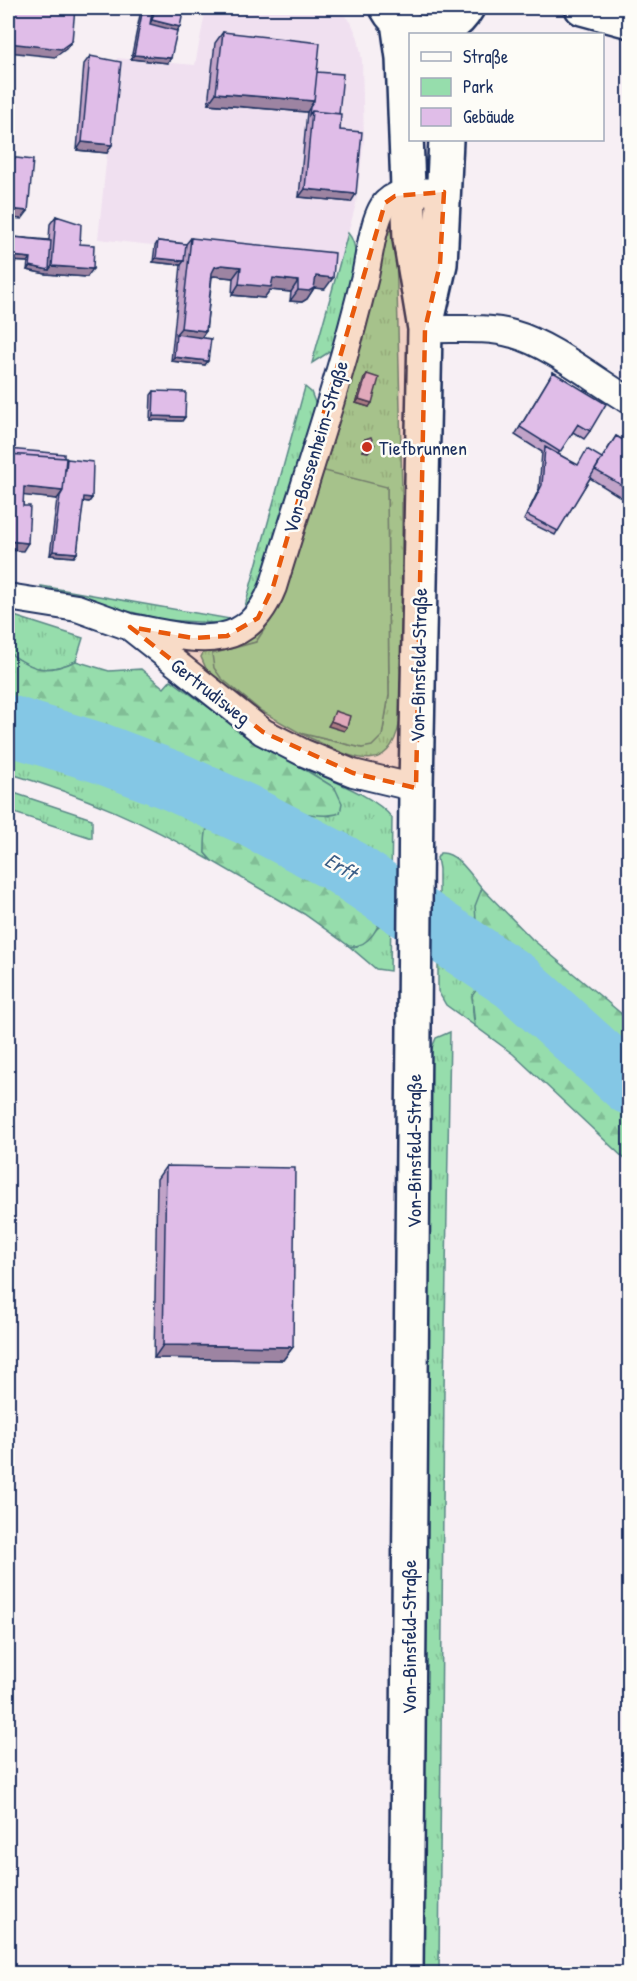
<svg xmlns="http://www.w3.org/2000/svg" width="637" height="1981" font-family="'Patrick Hand',sans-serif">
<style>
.built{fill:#f0e0f0}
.grass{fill:url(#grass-tufts);stroke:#588685;stroke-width:1.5}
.forest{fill:url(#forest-firs);stroke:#588685;stroke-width:1.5}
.park{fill:#96ddac;stroke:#588685;stroke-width:1.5}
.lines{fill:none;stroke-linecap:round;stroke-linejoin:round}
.river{stroke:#84c7e5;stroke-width:60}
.street-casing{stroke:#1b2f5e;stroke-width:30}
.secondary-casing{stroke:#1b2f5e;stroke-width:38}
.street{stroke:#fdfcf7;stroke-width:26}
.secondary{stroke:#fdfcf7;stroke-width:33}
.wall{fill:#c1a3c8;stroke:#1b2f5e;stroke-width:1.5}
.shaded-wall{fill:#9d84a2;stroke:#1b2f5e;stroke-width:1.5}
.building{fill:#e0bde8;stroke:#1b2f5e;stroke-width:1.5}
.marked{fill:#e8590c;fill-opacity:0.2;stroke:#e8590c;stroke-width:4.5;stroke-dasharray:12 8;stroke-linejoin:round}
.poi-dot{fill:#c8321e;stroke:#fdfcf7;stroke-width:2}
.labels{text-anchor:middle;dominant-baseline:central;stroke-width:5;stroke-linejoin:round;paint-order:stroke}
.street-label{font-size:20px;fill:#1b2f5e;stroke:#fdfcf7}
.poi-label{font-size:20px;fill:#1b2f5e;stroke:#fdfcf7;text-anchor:start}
.water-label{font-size:21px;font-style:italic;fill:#3a5d86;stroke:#fdfcf7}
</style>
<defs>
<pattern id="grass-tufts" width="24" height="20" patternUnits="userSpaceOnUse" patternTransform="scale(1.5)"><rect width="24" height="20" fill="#96ddac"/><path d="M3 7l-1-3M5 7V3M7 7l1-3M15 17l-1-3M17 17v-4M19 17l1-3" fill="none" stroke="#81be96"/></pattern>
<pattern id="forest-firs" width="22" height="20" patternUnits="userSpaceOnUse" patternTransform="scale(1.5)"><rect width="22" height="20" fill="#96ddac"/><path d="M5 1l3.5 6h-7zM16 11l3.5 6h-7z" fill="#81be96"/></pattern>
</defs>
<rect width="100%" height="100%" fill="#f7eff4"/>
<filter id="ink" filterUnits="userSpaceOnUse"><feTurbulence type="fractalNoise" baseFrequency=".0167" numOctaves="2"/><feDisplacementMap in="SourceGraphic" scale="12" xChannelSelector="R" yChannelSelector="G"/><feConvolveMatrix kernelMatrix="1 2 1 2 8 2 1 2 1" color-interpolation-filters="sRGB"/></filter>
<g filter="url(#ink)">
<path class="built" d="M206,8H337L351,22L358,38L362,60L364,141L356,204L339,266L98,239L117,58L195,65Z"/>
<path class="grass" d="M387,230L392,231L396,247L402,491V708C393,786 351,757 300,733L362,748L382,736L389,695L387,487L284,593L276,612L256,642L212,654L221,678L261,711L208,673L201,657L205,649L243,638Z
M348,233C369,256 341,321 334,349L312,363Z
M305,387L311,392L316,405L260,595C253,610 248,619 232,624L164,620L41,590V586L241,621Z
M8,614L83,638L76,661C46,674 34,671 8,652Z
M8,736L105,766L218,816L210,821L205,853L212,861C142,821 85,796 8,773Z
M298,765C325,778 375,795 392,818L391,882L333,842L234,792L298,811L330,816L335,788Z
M8,791L92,819V838L8,811Z
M440,853C457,851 472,877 482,888L474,924L477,935L439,911V869L437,858Z
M383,909L391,914L390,971L376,969L349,946L356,947L380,926Z
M438,944L489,980C470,992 471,1007 475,1026L446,1005L438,991Z
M450,1032L444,1388L439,1973L423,1974L429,1055L436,1038Z"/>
<path class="forest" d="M8,652C34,671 46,674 76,661L109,671L141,669L164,688L171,680L238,729L335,788L342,803L340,813C299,827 187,770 144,755C99,738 53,724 8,711Z
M218,816L300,856L383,909C380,926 370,948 349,946L304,914L212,861L205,853C205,837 204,825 218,816Z
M482,888L532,939L629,1020V1065L571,1011L477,935L475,906Z
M489,980L611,1081L629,1102V1163L513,1054L475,1026L472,996L479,986Z"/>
<path class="park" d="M321,470L387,487L389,695L382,736L372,746L362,748L300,733L261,711L221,678L214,668L212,654L256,642L276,612L284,593Z"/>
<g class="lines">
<path class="river" d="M8,725L100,753L176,782L245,814L339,863L515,981L630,1085"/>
<g class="street-casing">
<path id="street" d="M425,329C453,330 486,326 513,334C550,344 596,381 630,401
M8,597L77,608L130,627L263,732L304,753L353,773L416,788
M130,627C191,638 245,658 273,587C304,484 340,381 365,276C369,258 374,213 387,202C401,188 426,192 444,192"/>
</g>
<g class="secondary-casing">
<path id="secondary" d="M387,8C405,41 449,40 467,8
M582,8L630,21
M398,22L403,58L410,239L425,329L416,788L406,1974
M429,313L440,264L446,140"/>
</g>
<use href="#street" class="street"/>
<use href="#secondary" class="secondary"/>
</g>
<path class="wall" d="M130,8H184L168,63L131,59L141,10Z
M223,32L317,72L339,114L340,130L351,202L299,197L307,112L208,104L215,43Z
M90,56L107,153L77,150L84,64Z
M56,216L80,244L87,277L46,274L27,270L28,262L9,261L10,241L13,237L49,240L50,224Z
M191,238L325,289L314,288L307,299L302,302L290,301L291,292L270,290L264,298L232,295L233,278L214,276L212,277L206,331L201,337L205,365L171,361L181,265L153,262L155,246L158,241L186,244Z
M553,372L590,431L584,439L573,432L558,454L577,465L602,458L616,436L630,444V492L624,499L590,478L555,535L524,520L539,489L542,452L515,435Z
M367,374L369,407L356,403L364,378Z
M154,391L185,417L182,421L150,420L151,395Z
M365,439L374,445L368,452L363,451L362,444Z
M8,449L64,458L66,462L67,459L92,498L89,502L83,501L77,553L74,557L50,555L57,499L23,495V551Z
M166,1166L293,1347L283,1360L154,1358L157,1179Z"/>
<path class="shaded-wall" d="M130,8H142L141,10Z
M152,20L180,27L174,35L147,28Z
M72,41L66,49L55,57L8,52V43Z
M134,55L171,58L168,63L131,59Z
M216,93L314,101L307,112L208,104Z
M82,142L112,145L107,153L77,150Z
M305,189L356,194L351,202L299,197Z
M8,209L28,211L22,219L8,218Z
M12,256L31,258L28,262L9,261Z
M156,258L184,261L181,265L153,262Z
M222,265L241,267L233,278L214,276L207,278L215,267Z
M30,266L49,270L52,266L93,269L87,277L46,274L27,270Z
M316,276L333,278L325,289L314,288L307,299L302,302L290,301L298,290Z
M273,278L298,281L291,292L270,290L264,298L232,295L239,284Z
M181,328L206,331L198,342L176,334Z
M174,357L208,361L205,365L171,361Z
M359,399L372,403L369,407L356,403Z
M153,416L185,417L182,421L150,420Z
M374,445L368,452L363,451L366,447Z
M24,487L63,491L57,499L18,495Z
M84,497L92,498L89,502L81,501Z
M8,541L28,543L23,551L8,550Z
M53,551L77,553L74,557L50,555Z
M331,721L347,727L344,731L328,726Z
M163,1345L293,1347L283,1360L154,1358Z"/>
<path class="building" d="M8,8H75L72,41L61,49L8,43Z
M143,8H153L150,24L177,31L171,58L134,55Z
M155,8H184L180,27L152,20Z
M223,32L320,43L314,101L216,93Z
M90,56L121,62L112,145L82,142Z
M317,72L343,74L339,114L312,111L309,115L310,107L314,101Z
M312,111L341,114L340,130L362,132L356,194L305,189Z
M8,157L33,160L28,211L8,209Z
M56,216L81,224L80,244L94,245L93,269L52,266Z
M13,237L51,241L49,270L30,266L31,258L12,256Z
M191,238L335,253L333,278L316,276L314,288L309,291L298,290V281L273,278L271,287L239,284L241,267L222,265L215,267L212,273L206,331L181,328Z
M158,241L186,244L184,261L156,258Z
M176,334L211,339L208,361L174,357Z
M553,372L606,404L590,431L578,424L560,452L520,427Z
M367,374L379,378L372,403L359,399Z
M154,391L186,392L185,417L153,416Z
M616,436L630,444V490L595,470Z
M371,437L374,445L371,448L366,447L365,439Z
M545,447L578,465L587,449L602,458L558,531L527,515L542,485Z
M8,449L64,454V458L8,454Z
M8,454L66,458L63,491L24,487L23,506H30L28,543L8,541Z
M67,459L93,462L92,498L84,497L77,553L53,551L60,496L63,491L65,470H66Z
M335,711L350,716L347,727L331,721Z
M166,1166L295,1168L293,1347L163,1345Z"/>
</g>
<path class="marked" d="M444,192L440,264L425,329L416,788L353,773L263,732L130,627L193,638L227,636L258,618L273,587L385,203L395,196Z"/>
<circle class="poi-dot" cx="367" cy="447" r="6"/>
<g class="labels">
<g class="street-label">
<text transform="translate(315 447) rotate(-73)">Von-Bassenheim-Straße</text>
<text transform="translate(418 665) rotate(-89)">Von-Binsfeld-Straße</text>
<text transform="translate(211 691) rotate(38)">Gertrudisweg</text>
<text transform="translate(413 1151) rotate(-90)">Von-Binsfeld-Straße</text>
<text transform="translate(408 1637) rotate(-90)">Von-Binsfeld-Straße</text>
</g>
<g class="poi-label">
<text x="379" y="447">Tiefbrunnen</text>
</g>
<g class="water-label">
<text transform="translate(341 866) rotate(31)">Erft</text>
</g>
</g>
<rect width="637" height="1981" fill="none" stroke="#fdfcf7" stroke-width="30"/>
<rect x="15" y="15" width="607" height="1951" fill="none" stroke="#1b2f5e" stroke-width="2" filter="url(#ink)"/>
<rect x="409" y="33" width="195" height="108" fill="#fdfcf7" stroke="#a3aaba" stroke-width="1.5"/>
<rect x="421" y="52" width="30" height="9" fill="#fdfcf7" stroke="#a3aaba" stroke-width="1.5"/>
<text x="463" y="63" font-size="18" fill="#1b2f5e">Straße</text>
<rect x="421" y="78" width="30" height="18" fill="#96ddac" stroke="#a3aaba" stroke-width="1.5"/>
<text x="463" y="93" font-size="18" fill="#1b2f5e">Park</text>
<rect x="421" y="108" width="30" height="18" fill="#e0bde8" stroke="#a3aaba" stroke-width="1.5"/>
<text x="463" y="123" font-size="18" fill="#1b2f5e">Gebäude</text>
</svg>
